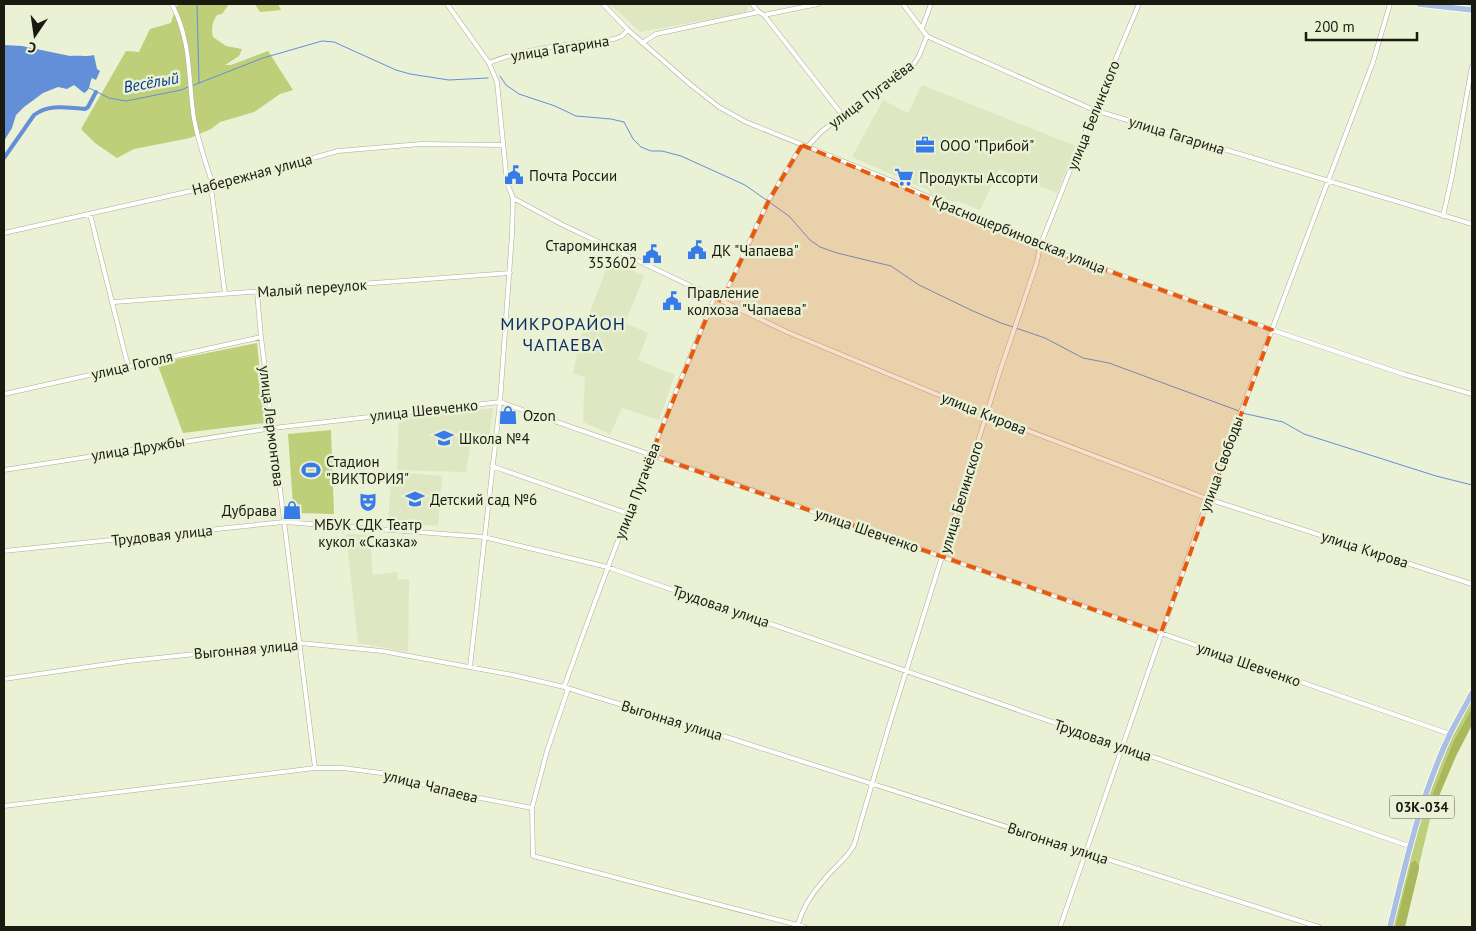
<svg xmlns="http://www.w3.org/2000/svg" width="1476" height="931" font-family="'PT Sans',sans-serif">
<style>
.built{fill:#dee6c2}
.green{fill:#bfce78}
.forest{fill:#a9b85b}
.water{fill:#628fd8}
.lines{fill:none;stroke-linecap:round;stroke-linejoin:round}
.stream{stroke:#628fd8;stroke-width:1}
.canal{stroke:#628fd8;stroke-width:4}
.minor-casing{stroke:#a8ae93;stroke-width:5}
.secondary-casing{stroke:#a8ae93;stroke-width:6}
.primary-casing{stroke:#fff;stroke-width:7}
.minor{stroke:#fff;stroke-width:4}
.secondary{stroke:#d4dff0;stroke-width:5}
.primary{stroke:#aabfe1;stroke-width:5.5}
.marked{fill:#e8590c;fill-opacity:0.2;stroke:#e8590c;stroke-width:4;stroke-dasharray:10 6;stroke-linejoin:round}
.labels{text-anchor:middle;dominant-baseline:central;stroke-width:5;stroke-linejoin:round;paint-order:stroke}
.shield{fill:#eaf1d4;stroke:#585b4c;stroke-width:1}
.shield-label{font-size:14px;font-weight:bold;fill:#191b11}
.street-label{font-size:15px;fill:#191b11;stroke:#eaf1d4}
.poi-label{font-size:15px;fill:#191b11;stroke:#eaf1d4;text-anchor:start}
.water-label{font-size:16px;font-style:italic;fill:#00398d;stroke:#eaf1d4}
.quarter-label{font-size:18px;letter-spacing:1px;fill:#0d2e62;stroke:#eaf1d4}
</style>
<rect width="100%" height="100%" fill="#eaf1d4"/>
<path class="built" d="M610,4H747L749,6L745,13L640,32Z
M922,85L1076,146L1057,193L999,169L980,210L958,201L952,202L930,194L928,190L852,157L883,100L908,113Z
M610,259L644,276L625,323L648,333L638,360L675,375L659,420L622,408L610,434L583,422L585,377L573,374L581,336Z
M493,408L488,446L471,443L466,472L397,470L399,418Z
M392,472L442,476L438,526L388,522Z
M346,534L370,535L373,575L398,572L397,580L409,579L408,652L358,643Z"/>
<path class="green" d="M179,4H229L222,14L217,15C212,22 211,29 213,37L226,46L242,49L239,56L225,65H231L268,51L293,90L280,94L254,112L220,122L211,129L190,138L134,149L117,158L95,143L81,129L126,51L139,52L150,29L171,23L176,7Z
M255,4H278L281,10L260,12Z
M257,343L265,423L183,433L157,363Z
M331,430L334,514L298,513L296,505H293L288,434Z
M1472,700V708L1453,742L1425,813L1427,817H1429L1431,815L1419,865L1416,861L1411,863L1395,927H1393L1423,811L1450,741Z"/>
<path class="forest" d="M1472,708V725L1456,756L1431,815L1429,817H1427L1425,813L1453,742Z
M1414,861H1416L1419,865V869L1405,927H1395L1411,863Z"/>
<path class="water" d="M4,45L22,46L70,56C78,55 85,57 94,55L97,69L100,71L96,80L92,78C89,83 91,90 84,93L74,85L67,89L58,87L43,93L24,107L16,115L12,128L4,141Z"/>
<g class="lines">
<path class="stream" d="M500,76L506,85L519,94L555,106L576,116L611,119L624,122L633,139L641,147L651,151H662L681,156L745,185L789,216L810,240L820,247L837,253L891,266L919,285L973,311L1001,323L1045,338L1083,358L1109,363L1239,411
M199,83L263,58L322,41L334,42L396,70L410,74L449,80L488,78
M192,86L199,83L197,4
M89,88L109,98L126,101L181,90L188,87
M1242,413L1283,422L1304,434L1436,476L1472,485"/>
<path class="canal" d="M4,158L34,115C50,103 67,108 85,109L88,107L96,92"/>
<g class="minor-casing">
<path id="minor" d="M172,4C191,42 188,72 193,112C196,137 206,162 213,186
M447,4L489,63L497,82L507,183L513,198L512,234L500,402L470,667
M603,4L628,30L691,85L719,107L746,122L892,181L1040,246L1272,330L1403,374L1472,394
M752,4L759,12L764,15L843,116
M903,4L927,36L933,39L1094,110L1472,224
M764,15L818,4
M922,28L931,4
M642,43L656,34L759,12
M489,63C528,47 573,44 614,39L622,36L628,30
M807,147L821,132L879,87L911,68L919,56L927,36
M211,187L225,294
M513,198L561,224L787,332L987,415L1208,499L1472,584
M90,214L128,366
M1443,216L1452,176L1472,66
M4,233L213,186L338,151L421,144L503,145
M257,292L261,337L315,768
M722,301L769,200L802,145
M114,302L510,273
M4,394L261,337
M492,466L629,514
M4,470L273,428L500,402L1450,734
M4,551L284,522L484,537L607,567L1409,846
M4,679L129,661L300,643L382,651L513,675L564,687L717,734L1319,927
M564,687C611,556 661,426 715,297
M4,806L315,768H343L381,773L454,793L532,808L533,856L805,927
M532,808L547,751L568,689
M797,927C802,909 811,894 824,880C834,867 846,860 854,845L889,726L1000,371L1037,262L1040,246L1094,110L1139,4
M1060,927L1208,499L1373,62L1390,4"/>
</g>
<g class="secondary-casing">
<path id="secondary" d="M1471,9L1472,4"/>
</g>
<g class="primary-casing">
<path id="primary" d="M1419,4L1472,10
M1390,927C1406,861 1421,795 1450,734C1457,720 1465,707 1472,693"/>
</g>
<use href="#minor" class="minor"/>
<use href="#secondary" class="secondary"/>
<use href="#primary" class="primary"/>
</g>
<path class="marked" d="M802,145L1040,246L1272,330L1161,633L651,455L715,297L722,301L769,200Z"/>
<defs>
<g id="office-bare" transform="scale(1.5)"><path d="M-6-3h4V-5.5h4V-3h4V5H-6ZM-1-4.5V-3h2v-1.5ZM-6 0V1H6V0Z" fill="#377be9" stroke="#eaf1d4" stroke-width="2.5" paint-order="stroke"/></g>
<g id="civic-bare" transform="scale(1.5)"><path d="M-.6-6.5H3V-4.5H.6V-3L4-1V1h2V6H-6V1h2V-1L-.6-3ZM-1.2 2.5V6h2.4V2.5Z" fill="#377be9" stroke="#eaf1d4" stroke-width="2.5" paint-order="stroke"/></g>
<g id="supermarket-bare" transform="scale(1.5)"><path d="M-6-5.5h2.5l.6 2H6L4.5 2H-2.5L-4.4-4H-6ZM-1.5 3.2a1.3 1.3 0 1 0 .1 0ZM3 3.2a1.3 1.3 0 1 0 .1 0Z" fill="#377be9" stroke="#eaf1d4" stroke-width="2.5" paint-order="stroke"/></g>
<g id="shop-bare" transform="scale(1.5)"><path d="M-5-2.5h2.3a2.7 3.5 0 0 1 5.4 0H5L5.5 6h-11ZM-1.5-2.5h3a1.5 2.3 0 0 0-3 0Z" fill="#377be9" stroke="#eaf1d4" stroke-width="2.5" paint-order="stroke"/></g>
<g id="school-bare" transform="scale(1.5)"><path d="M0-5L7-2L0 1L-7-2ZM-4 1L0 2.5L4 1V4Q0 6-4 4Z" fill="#377be9" stroke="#eaf1d4" stroke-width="2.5" paint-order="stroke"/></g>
<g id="stadium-bare" transform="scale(1.5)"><path d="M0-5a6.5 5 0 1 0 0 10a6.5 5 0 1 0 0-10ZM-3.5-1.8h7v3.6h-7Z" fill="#377be9" stroke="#eaf1d4" stroke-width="2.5" paint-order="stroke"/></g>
<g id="theatre-bare" transform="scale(1.5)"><path d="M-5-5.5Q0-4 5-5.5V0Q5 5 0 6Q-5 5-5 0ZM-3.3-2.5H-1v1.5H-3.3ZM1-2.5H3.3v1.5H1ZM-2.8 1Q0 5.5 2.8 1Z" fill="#377be9" stroke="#eaf1d4" stroke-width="2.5" paint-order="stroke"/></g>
</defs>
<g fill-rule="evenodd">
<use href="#office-bare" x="925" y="145"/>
<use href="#civic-bare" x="514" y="175"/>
<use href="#supermarket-bare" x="904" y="177"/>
<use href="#civic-bare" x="697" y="250"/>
<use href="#civic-bare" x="652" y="254"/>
<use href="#civic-bare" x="672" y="301"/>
<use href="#shop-bare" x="508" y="415"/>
<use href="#school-bare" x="444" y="438"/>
<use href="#stadium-bare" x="311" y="470"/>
<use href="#school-bare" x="415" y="499"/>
<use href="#theatre-bare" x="368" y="502"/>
<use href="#shop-bare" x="292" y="510"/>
</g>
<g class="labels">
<rect class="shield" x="1389.5" y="795.5" width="65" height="23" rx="4"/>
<g class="shield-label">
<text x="1422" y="807">03К-034</text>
</g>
<g class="street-label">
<text transform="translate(560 48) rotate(-9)">улица Гагарина</text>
<text transform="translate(871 94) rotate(-37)">улица Пугачёва</text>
<text transform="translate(1093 115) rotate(-68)">улица Белинского</text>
<text transform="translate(1177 135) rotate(17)">улица Гагарина</text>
<text transform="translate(252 174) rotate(-15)">Набережная улица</text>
<text transform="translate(1019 234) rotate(22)">Краснощербиновская улица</text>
<text transform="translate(312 288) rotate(-4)">Малый переулок</text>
<text transform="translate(132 365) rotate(-13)">улица Гоголя</text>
<text transform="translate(424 410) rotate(-6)">улица Шевченко</text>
<text transform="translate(984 413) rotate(22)">улица Кирова</text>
<text transform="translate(272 426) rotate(83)">улица Лермонтова</text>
<text transform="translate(138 448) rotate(-9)">улица Дружбы</text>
<text transform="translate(1221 464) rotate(-70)">улица Свободы</text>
<text transform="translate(637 491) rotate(-69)">улица Пугачёва</text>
<text transform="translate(961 497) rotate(-73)">улица Белинского</text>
<text transform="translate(867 530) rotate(19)">улица Шевченко</text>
<text transform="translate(162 535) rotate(-6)">Трудовая улица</text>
<text transform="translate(1365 549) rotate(18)">улица Кирова</text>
<text transform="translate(721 606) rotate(19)">Трудовая улица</text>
<text transform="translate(246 649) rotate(-5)">Выгонная улица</text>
<text transform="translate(1249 664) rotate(19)">улица Шевченко</text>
<text transform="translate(672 720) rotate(17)">Выгонная улица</text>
<text transform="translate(1103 740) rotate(19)">Трудовая улица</text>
<text transform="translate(431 786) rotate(14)">улица Чапаева</text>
<text transform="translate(1058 843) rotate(18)">Выгонная улица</text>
</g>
<g class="poi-label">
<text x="940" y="145">ООО "Прибой"</text>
<text x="529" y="175">Почта России</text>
<text x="919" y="177">Продукты Ассорти</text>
<text x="637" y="245" text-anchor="end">Староминская<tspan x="637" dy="17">353602</tspan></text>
<text x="712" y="250">ДК "Чапаева"</text>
<text x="687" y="292">Правление<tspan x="687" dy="17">колхоза "Чапаева"</tspan></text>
<text x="523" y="415">Ozon</text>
<text x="459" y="438">Школа №4</text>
<text x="326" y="461">Стадион<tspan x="326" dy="17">"ВИКТОРИЯ"</tspan></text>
<text x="430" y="499">Детский сад №6</text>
<text x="277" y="510" text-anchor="end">Дубрава</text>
<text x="368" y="524" text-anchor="middle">МБУК СДК Театр<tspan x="368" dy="17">кукол «Сказка»</tspan></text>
</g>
<g class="water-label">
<text transform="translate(151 82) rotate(-10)">Весёлый</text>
</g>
<g class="quarter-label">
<text x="563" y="323">МИКРОРАЙОН<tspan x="563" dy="21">ЧАПАЕВА</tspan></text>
</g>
</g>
<rect width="1476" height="931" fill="none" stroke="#191b11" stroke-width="10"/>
<g transform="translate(35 35) rotate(193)" stroke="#eaf1d4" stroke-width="4" paint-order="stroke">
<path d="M0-4L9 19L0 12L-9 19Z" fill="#191b11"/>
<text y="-8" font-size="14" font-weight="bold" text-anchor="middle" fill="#191b11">С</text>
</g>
<path d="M1306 32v8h111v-8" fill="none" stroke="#191b11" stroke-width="2.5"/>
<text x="1314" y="32" font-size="15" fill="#191b11" stroke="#eaf1d4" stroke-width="4" paint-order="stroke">200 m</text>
</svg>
